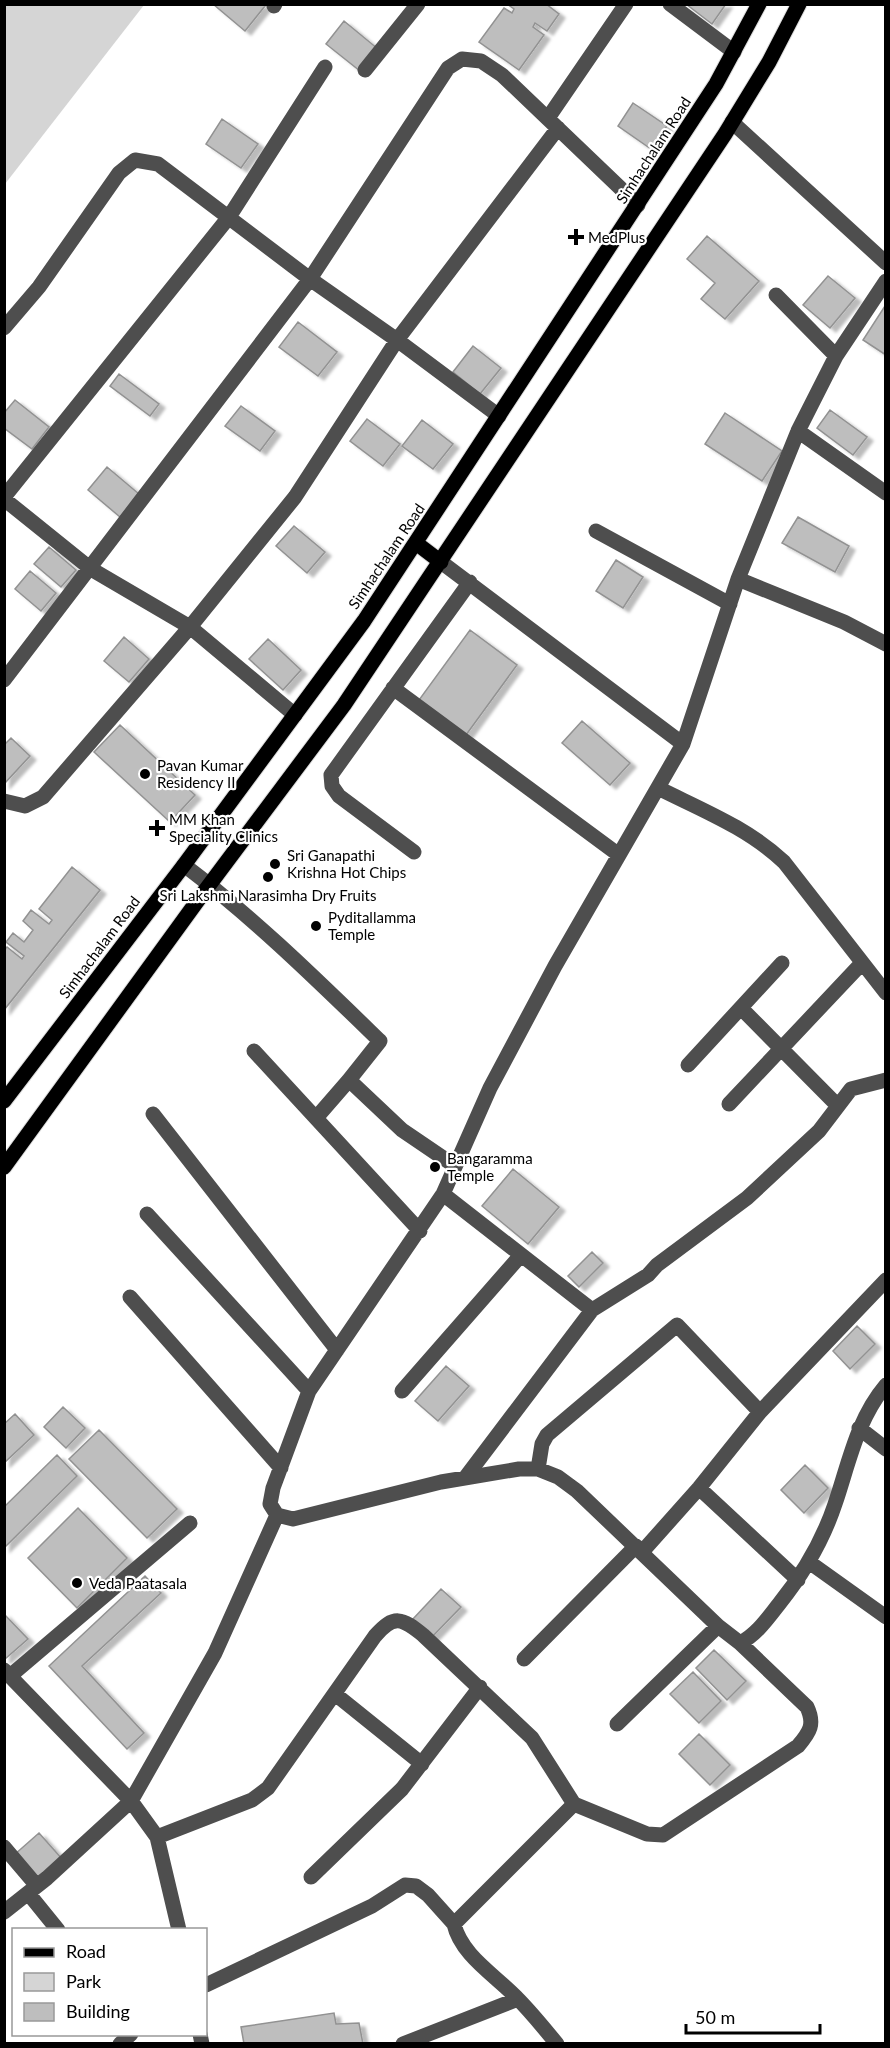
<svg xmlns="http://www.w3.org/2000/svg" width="890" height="2048" font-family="Lato,sans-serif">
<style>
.green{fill:#d5d5d5}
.building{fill:#bebebe;stroke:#929292;stroke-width:1.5;filter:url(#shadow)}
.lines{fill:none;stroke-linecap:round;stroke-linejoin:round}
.major-casing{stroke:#dbdbdb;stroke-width:17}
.minor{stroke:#4e4e4e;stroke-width:15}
.major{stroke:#000;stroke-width:15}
.poi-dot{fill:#000;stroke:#fff;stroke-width:2}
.labels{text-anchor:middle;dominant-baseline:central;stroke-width:4.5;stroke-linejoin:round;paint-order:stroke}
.street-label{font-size:15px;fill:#000;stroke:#fff}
.poi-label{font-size:15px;fill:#000;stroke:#fff;text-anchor:start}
</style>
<defs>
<filter id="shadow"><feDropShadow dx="6" dy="4" stdDeviation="1.5" flood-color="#0004"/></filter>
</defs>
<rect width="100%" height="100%" fill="#fff"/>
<path class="green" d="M5,4L144,5L5,184L4,5Z"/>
<path class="building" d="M213,4H263L265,6L245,31Z
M507,4H546L559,14L547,31L535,23L533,27L544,35L519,70L479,42L504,8L512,13L514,9Z
M686,4H726L712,24Z
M344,21L378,49L360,71L326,44Z
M633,103L667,126L651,149L618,126Z
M222,119L258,144L241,168L206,144Z
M707,236L759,281L725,319L701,299L715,283L687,259Z
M828,276L855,298L830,328L803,305Z
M885,306L886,307V355L863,340Z
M298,322L337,352L318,376L279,347Z
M473,346L501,368L480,394L453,372Z
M119,374L159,404L150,416L110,386Z
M15,400L49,427L32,449L4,428V413Z
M241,406L275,431L260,451L225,426Z
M830,410L867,437L853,455L817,428Z
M725,413L782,451L762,481L705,444Z
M367,419L400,444L383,466L350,441Z
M422,420L453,444L433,469L402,446Z
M107,467L139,494L120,517L88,490Z
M798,517L849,546L835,572L782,543Z
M294,526L325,552L307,573L276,546Z
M49,547L76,570L61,587L34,564Z
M616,560L643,577L623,608L596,591Z
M30,571L56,593L41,611L15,589Z
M470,630L517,665L466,735L419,700Z
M124,637L149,659L129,682L104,661Z
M268,639L301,670L283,690L249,659Z
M582,721L630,763L610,785L562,743Z
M120,725L195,795L170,822L94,752Z
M11,738L30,756L4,784V745Z
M72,867L100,890L4,1010V950L7,947L22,959L24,956L6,942L13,933L24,942L33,930L23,921L31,910L49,924L52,920L39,909Z
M513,1169L559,1207L528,1244L482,1206Z
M592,1252L603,1263L579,1287L568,1276Z
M857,1326L875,1344L850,1369L833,1351Z
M446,1366L469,1386L438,1421L415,1401Z
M63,1407L85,1428L66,1448L44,1427Z
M15,1414L34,1435L4,1463V1424Z
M99,1430L177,1509L147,1538L69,1459Z
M57,1455L77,1476L4,1548V1507Z
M805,1465L828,1488L804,1513L781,1490Z
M78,1508L127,1558L77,1608L28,1558Z
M145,1576L161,1593L82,1666L144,1733L127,1749L49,1666Z
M441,1589L461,1607L431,1638L412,1620Z
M4,1614L28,1639L5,1659H4Z
M714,1650L746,1681L727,1700L696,1668Z
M693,1672L721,1701L699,1723L670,1694Z
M699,1734L730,1765L710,1785L679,1754Z
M39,1833L63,1860L38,1882L14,1855Z
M334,2013L336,2024L359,2023L363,2044H244L241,2027Z"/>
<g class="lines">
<g class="major-casing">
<path id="major" d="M416,543L441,562
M4,1101L184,865L364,621L716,84L759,4
M4,1167L201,896L344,705L725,134L769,62L799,4"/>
</g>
<path class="minor" d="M670,4L734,52
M274,6L275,4
M365,70L418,4
M548,118L626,4
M732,122L886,263
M886,281L836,356L798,431L738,579L683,744L555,966L490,1088L443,1194L309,1391L273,1488L270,1504L277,1515L293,1519L441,1482L519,1469H538L558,1477L577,1491L718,1626L740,1643C757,1634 767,1619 779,1604C803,1574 823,1540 835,1504C849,1463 857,1419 886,1385
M776,295L836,356
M4,328L39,287L119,173L135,160L158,164L310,279L448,68L462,59L481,61L502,75L638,205
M798,431L886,493
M4,497L229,217L325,67
M4,499L91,569L190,627L295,715
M596,531L730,604
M441,562L683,744
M738,579L844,622L886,644
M4,680L310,279L397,340L558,128
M393,688L619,855
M658,788C702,810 748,828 784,862L886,993
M4,801L25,806L43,797L190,627L295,497L397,340L499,416
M414,852L339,796L332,786L331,775L470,582
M184,865C254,918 316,979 380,1041L349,1080L402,1130L455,1166
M741,1008L837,1105
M254,1051L420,1231
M688,1065L782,963
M729,1104L862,963
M153,1114L337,1350
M316,1118L349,1080
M443,1194L592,1310
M147,1214L309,1391
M130,1297L281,1468
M402,1391L521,1255
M859,1428L886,1449
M538,1469L542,1444L547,1435L677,1325L760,1412
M465,1478L592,1310L648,1275L657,1265L747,1198L819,1131L851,1089L886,1080
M699,1488L798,1580
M642,1552L699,1488L760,1412L886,1280
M809,1562L886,1617
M524,1659L636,1546
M4,1670L131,1801L157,1837L179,1930
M10,1676L190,1523
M335,1694L422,1764
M617,1724L718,1626
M157,1837L252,1800L268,1788L375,1636C394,1614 402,1618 423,1635L532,1738L574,1804L647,1834L663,1835L798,1746C810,1732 815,1724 807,1707L740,1643
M4,1847L37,1886
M311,1877L402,1789L480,1687
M28,1893L58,1930
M4,1912L47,1878L131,1801L215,1653L277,1515
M206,1985L372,1906L405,1885L416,1886L428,1895L454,1924
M200,2034L202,2044
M120,2044L131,2034
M403,2044L518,1999
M557,2044C544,2028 531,2012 517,1998C495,1975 461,1955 454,1924L574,1804"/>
<use href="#major" class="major"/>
</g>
<g class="poi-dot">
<path d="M573 228h6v6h6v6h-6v6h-6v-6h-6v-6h6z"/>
<circle cx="145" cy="774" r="6"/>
<path d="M154 819h6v6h6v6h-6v6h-6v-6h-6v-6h6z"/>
<circle cx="275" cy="864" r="6"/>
<circle cx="268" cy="877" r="6"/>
<circle cx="316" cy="926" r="6"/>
<circle cx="435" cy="1167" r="6"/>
<circle cx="77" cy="1583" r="6"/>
</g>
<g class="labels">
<g class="street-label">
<text transform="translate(653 150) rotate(-57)">Simhachalam Road</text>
<text transform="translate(386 556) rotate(-56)">Simhachalam Road</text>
<text transform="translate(99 947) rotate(-53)">Simhachalam Road</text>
</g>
<g class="poi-label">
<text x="588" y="237">MedPlus</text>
<text x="157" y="765">Pavan Kumar<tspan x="157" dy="17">Residency II</tspan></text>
<text x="169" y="819">MM Khan<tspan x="169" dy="17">Speciality Clinics</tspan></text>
<text x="287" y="855">Sri Ganapathi<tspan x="287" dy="17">Krishna Hot Chips</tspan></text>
<text x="268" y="895" text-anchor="middle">Sri Lakshmi Narasimha Dry Fruits</text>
<text x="328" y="917">Pyditallamma<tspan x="328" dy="17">Temple</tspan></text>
<text x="447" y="1158">Bangaramma<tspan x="447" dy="17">Temple</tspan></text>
<text x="89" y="1583">Veda Paatasala</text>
</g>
</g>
<rect width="890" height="2048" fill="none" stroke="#000000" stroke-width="12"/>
<rect x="12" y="1928" width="195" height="108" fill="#ffffff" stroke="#999999" stroke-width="1.5"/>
<rect x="24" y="1948" width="30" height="9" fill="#000000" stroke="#999999" stroke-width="1.5"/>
<text x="66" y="1958" font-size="18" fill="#000000">Road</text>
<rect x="24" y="1973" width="30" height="18" fill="#d5d5d5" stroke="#999999" stroke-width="1.5"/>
<text x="66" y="1988" font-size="18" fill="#000000">Park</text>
<rect x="24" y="2003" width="30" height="18" fill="#bebebe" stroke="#999999" stroke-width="1.5"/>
<text x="66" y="2018" font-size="18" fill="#000000">Building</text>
<path d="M686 2024v9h134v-9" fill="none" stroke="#000000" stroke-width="3"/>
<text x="695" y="2024" font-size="18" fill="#000000" stroke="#ffffff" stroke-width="4.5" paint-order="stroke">50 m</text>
</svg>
